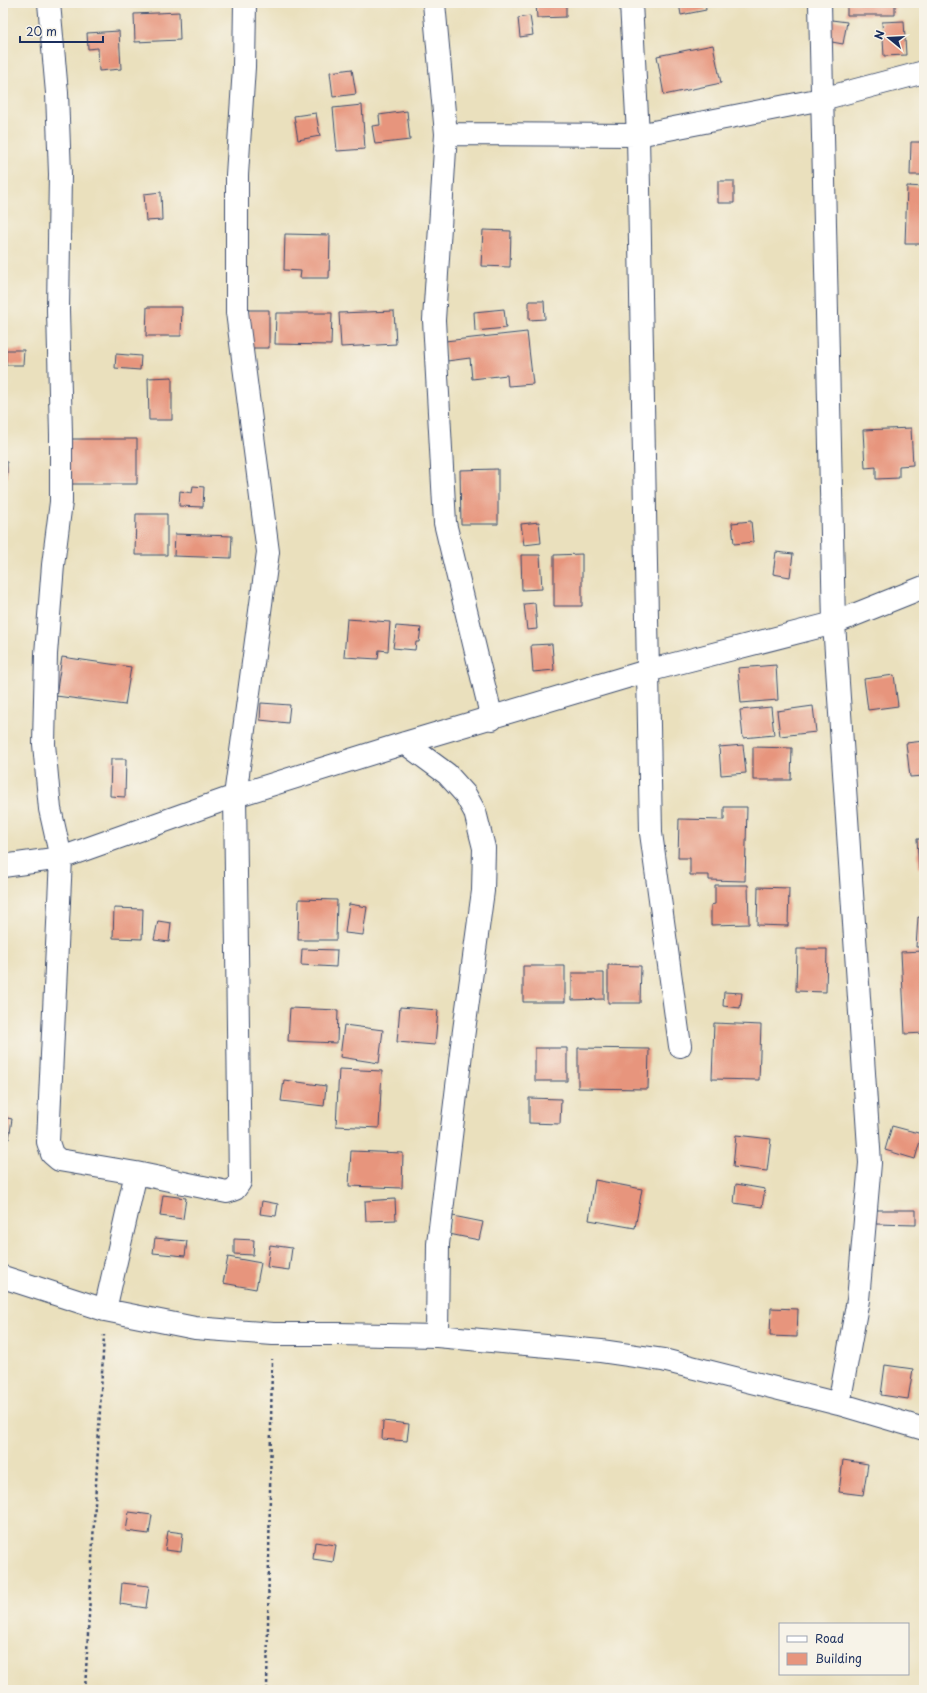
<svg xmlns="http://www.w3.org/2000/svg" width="927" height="1693" font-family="'Playpen Sans',sans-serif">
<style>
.building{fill:#e7957d}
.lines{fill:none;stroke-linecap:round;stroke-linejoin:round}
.minor-casing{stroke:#3a4a6c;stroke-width:24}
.path{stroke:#3a4a6c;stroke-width:2.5;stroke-dasharray:3 3;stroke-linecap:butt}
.minor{stroke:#fff;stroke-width:22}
</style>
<rect width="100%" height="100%" fill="#f7f3e8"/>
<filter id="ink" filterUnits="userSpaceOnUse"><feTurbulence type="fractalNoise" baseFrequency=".025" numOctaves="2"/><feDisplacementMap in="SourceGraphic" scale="8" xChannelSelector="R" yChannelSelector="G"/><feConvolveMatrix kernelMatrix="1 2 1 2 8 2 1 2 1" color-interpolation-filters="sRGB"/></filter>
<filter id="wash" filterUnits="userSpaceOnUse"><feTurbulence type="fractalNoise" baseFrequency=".012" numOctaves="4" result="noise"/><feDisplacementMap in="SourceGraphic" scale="16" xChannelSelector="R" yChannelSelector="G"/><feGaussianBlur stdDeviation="0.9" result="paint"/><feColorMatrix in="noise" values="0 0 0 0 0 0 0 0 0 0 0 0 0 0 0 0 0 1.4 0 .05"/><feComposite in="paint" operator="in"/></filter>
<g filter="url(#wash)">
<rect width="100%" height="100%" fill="#eae0bd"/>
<g id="blocks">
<path class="building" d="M536,3H566V17L537,18Z
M679,3H705L706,10L681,15Z
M847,3H895V15H847Z
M179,12L180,40L135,42L134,14Z
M530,16L533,35L520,37L518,18Z
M824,19L847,22L843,44L821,40Z
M904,21L906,55L884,56L882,22Z
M119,31L121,69L99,71L98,48L88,49L87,33Z
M713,45L721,83L664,95L657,56Z
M352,69L356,94L333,97L330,72Z
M362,105L365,149L337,151L333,108Z
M407,111L410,140L375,144L372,126L380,125L379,115Z
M316,113L320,136L298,140L294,116Z
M911,142H924V175H910Z
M718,181H734V203H718Z
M907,186L924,187V244H905Z
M161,192L162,220L146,221L144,194Z
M483,230L511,231L510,267L481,266Z
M285,234L330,235L329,278H300L301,271L284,270Z
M529,301H544L545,319L529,320Z
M147,307H182L181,336H146Z
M504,309L506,328L475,331L474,312Z
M248,310H269V348H248Z
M394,311L396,344L341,347L339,313Z
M276,313H332L331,345L275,344Z
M527,332L533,384L508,386L507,375L472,379L470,358L447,361L445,341Z
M6,350H24L23,365H6Z
M116,354L141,356L140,370L115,368Z
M172,377V420H149L148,378Z
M911,428L913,465L899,466V478L876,479V467L865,468L863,430Z
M65,439H137V484H64Z
M921,442H924V459H923Z
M3,462H7V477H3Z
M498,469V524H461L460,470Z
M193,486L204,487L203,507L179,506L180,491L192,493Z
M136,514H167V555H135Z
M751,521L753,542L734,544L732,523Z
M539,522L541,543L524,545L521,524Z
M175,534L232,536L231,558L174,556Z
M776,552L793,554L790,577L773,574Z
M582,554V606H554V555Z
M521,555H540L542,589L522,590Z
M535,603L537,629L527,630L524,604Z
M347,619L390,622L388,651L379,650L378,659L344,657Z
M396,626L421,628L419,642H416L415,650L393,648Z
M552,644L554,670L533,672L531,645Z
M62,657L131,667L125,705L56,696Z
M776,665L778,700L741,703L738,668Z
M894,675L898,706L868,710L864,679Z
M261,703L290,705L288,723L260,720Z
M813,706L816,732L780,736L777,711Z
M771,707L774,735L743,738L740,710Z
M924,741V776L910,777L906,743Z
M743,745L746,773L721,775L719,747Z
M753,747L792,748L791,780H753Z
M111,759H126L125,797L110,796Z
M724,807H747L745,881L709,880V875H690V858H678L679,819L724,820Z
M917,839H924V867L919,868Z
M715,885H748L749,924L711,925V905L715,904Z
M758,887L789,888L788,926L757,925Z
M299,899L337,900L336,940H298Z
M349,904L367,907L363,935L345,933Z
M114,908L143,909L142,939L113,938Z
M918,917L924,918V947H916Z
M158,921L171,923L169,942L154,940Z
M302,949L337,950L336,967L301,965Z
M797,949H827L826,992L796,991Z
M924,951V1033L905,1034L901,952Z
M608,965L641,966L640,1003H608Z
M523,966H565V1002H523Z
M572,973H604V999L572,1000Z
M724,992L742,993L740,1008L723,1006Z
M400,1007L438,1010L435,1045L397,1042Z
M290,1008L338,1010L337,1043L288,1041Z
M714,1023L761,1025L759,1080L712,1079Z
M344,1025L383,1030L379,1063L340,1057Z
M535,1048H567V1081H535Z
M578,1048L649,1049L648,1089L578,1088Z
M339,1069L382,1071L379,1128L336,1126Z
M284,1080L326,1086L324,1106L281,1101Z
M529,1098L561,1099L560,1124L529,1123Z
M3,1117L12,1119L9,1139L3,1138Z
M892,1126L922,1134L915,1159L885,1150Z
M736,1135L771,1139L767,1171L733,1167Z
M351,1151L403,1153L402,1188L349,1186Z
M595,1180L642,1189L635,1228L589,1220Z
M736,1184L765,1189L762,1207L734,1203Z
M163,1195L186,1198L183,1219L160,1216Z
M395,1199L396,1220L366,1221L365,1201Z
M262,1201L278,1204L276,1216L260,1214Z
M876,1210H916V1225L876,1224Z
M453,1216L483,1222L479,1240L449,1234Z
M155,1238L187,1241L185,1256L153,1253Z
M234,1239L254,1240L253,1255L234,1254Z
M270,1245L292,1248L289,1270L267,1267Z
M228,1257L261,1263L256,1289L223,1283Z
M771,1308L798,1309L797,1337L770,1336Z
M885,1365L913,1369L908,1399L881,1395Z
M383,1421L409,1424L407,1441L382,1439Z
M843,1460L868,1464L863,1495L839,1492Z
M129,1512L152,1515L149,1534L126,1531Z
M168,1531L183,1533L181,1552L165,1550Z
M315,1542L336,1545L333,1562L313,1559Z
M122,1583L149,1586L146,1608L120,1604Z"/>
</g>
</g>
<g filter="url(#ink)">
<use href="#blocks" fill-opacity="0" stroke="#3a4a6c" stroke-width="1"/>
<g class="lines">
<g class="minor-casing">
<path id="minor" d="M49,3L57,93L60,174L58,310L61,435V502L53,565L46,654L44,744L50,809L61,858L48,1142L52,1154L59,1160L136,1173L227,1192L235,1189L240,1182L235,796L268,552L237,312V175L244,67L245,3
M434,3L446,134L434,320L445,523L492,719
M631,3L638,135L651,833L680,1046
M820,3L834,623L870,1163L858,1300L839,1404
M446,134L638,135L822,99L924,72
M405,743L447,774L465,794L475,812L484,848L483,891L462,1045L438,1244L437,1336
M3,866L61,858L235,796L405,743L647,671L834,623L924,587
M3,1277L105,1310L195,1328L273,1334H337L437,1336L601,1351L663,1360L839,1404L924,1429
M105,1310L136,1173"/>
</g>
<path class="path" d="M85,1690L104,1335
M267,1690L272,1359"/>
<use href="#minor" class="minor"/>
</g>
</g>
<rect width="927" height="1693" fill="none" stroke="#f7f3e8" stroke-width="16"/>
<rect x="779" y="1623" width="130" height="52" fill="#f7f3e8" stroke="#9fa5b1"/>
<rect x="787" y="1636" width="20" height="6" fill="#ffffff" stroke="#9fa5b1"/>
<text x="815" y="1643" font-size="12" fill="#1b2f5e">Road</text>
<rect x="787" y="1653" width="20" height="12" fill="#e7957d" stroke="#9fa5b1"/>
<text x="815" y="1663" font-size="12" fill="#1b2f5e">Building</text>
<g transform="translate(889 38) rotate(288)" stroke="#f7f3e8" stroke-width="3" paint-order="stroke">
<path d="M0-3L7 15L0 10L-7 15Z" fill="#1b2f5e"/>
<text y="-6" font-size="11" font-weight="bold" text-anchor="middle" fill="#1b2f5e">N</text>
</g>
<path d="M20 36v6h83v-6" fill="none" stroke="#1b2f5e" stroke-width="2"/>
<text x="26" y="36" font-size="12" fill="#1b2f5e" stroke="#f7f3e8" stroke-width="3" paint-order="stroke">20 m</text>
</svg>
